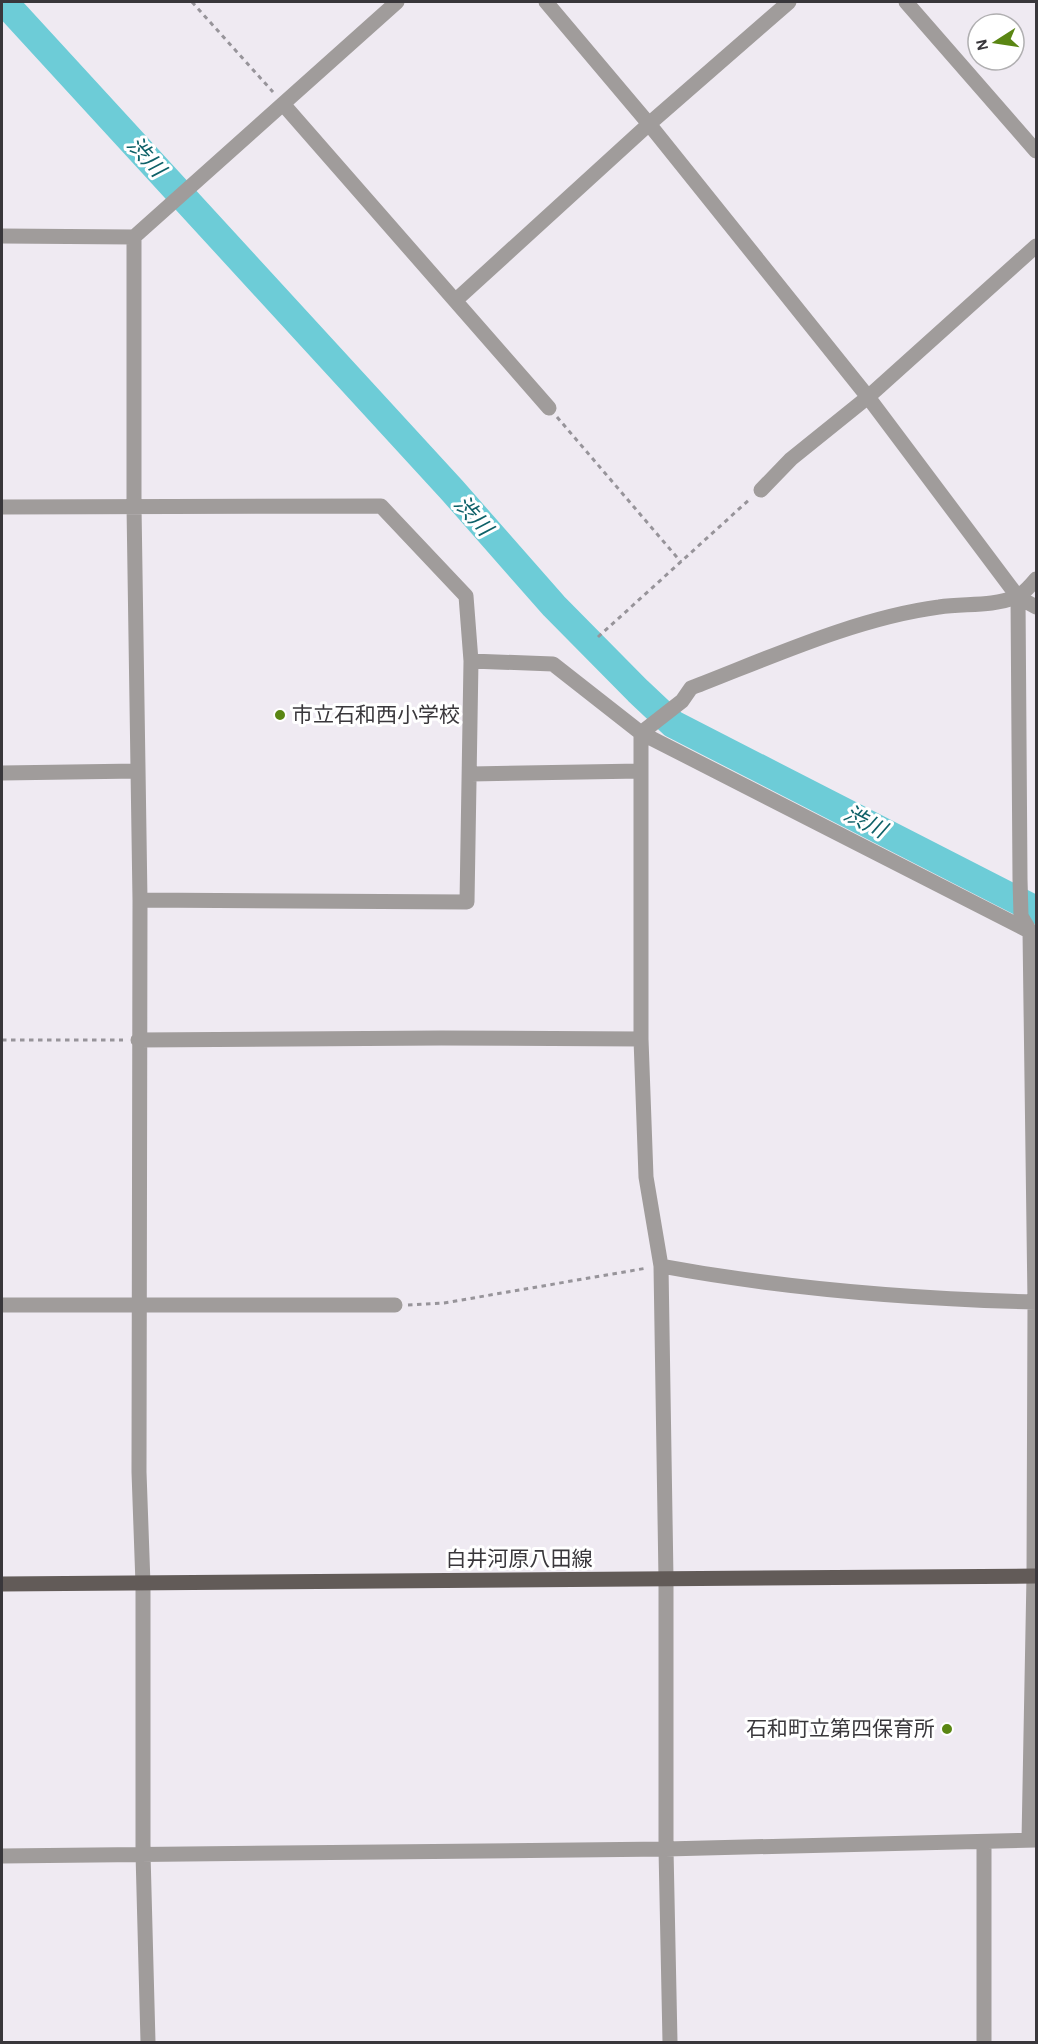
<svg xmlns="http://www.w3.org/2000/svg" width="1038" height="2044" font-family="'Alegreya Sans','Noto Sans JP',sans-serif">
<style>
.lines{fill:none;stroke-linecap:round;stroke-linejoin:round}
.river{stroke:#6dccd7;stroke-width:28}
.path{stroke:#97949a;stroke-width:3;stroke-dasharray:4.5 4.5;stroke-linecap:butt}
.minor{stroke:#a09c9b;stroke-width:15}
.major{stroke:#625b58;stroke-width:15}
.poi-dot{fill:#5a8613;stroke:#fff;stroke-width:2}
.labels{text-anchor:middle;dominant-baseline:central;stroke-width:6;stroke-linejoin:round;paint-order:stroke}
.poi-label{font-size:21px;fill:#39373b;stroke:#fff;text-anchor:start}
.street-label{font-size:21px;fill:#39373b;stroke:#fff}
.water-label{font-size:22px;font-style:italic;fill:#0e6168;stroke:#fff}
</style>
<rect width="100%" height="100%" fill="#efeaf2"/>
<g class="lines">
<path class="river" d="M4,2L452,490L554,606L638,691L673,724L1036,910"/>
<path class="path" d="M192,2L273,92
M557,417L681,562
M598,637L750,499
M2,1040H123
M408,1305L444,1303L647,1268"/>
<path class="minor" d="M546,2L649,124L868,397L1018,597L1036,607
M906,2L1036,151
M283,104L549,408
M2,236L134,237L397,2
M134,237V506L140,900L139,1472L143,1584V1853L148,2042
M456,300L649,124L789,2
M761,490L791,459L868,397L1036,246
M2,507L381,506L466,596L471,661L467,902L140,900
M1018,597L1020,879L1021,916L1030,931L1035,1302L1034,1576L1029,1840
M471,661L553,664L641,733L1029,931
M641,733V1039L646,1177L661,1266L666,1579V1849L670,2042
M641,733L682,701L691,688C769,658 856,618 939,607C964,603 991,607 1016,597C1023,594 1031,585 1036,579
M2,773L138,771
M471,774L641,771
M138,1040L441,1038L641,1039
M661,1266C785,1289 911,1299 1036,1302
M2,1305H395
M984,1842V2042
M2,1856L666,1849L1036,1840"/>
<path class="major" d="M2,1584L1036,1576"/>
</g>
<g class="poi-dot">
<circle cx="280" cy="715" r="6"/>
<circle cx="947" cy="1729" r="6"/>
</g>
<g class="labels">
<g class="poi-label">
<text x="292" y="715">市立石和西小学校</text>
<text x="935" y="1729" text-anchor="end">石和町立第四保育所</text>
</g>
<g class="street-label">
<text x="519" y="1559">白井河原八田線</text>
</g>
<g class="water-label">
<text transform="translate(146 157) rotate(48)">渋川</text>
<text transform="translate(473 516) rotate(48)">渋川</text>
<text transform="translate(865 822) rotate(27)">渋川</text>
</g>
</g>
<rect width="1038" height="2044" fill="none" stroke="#39373b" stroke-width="6"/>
<g transform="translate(996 42) rotate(258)"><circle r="28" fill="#ffffff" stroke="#b0afb1" stroke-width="1.5"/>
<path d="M0-4.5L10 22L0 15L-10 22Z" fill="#5a8613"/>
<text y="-9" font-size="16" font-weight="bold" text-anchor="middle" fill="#39373b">N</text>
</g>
</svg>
